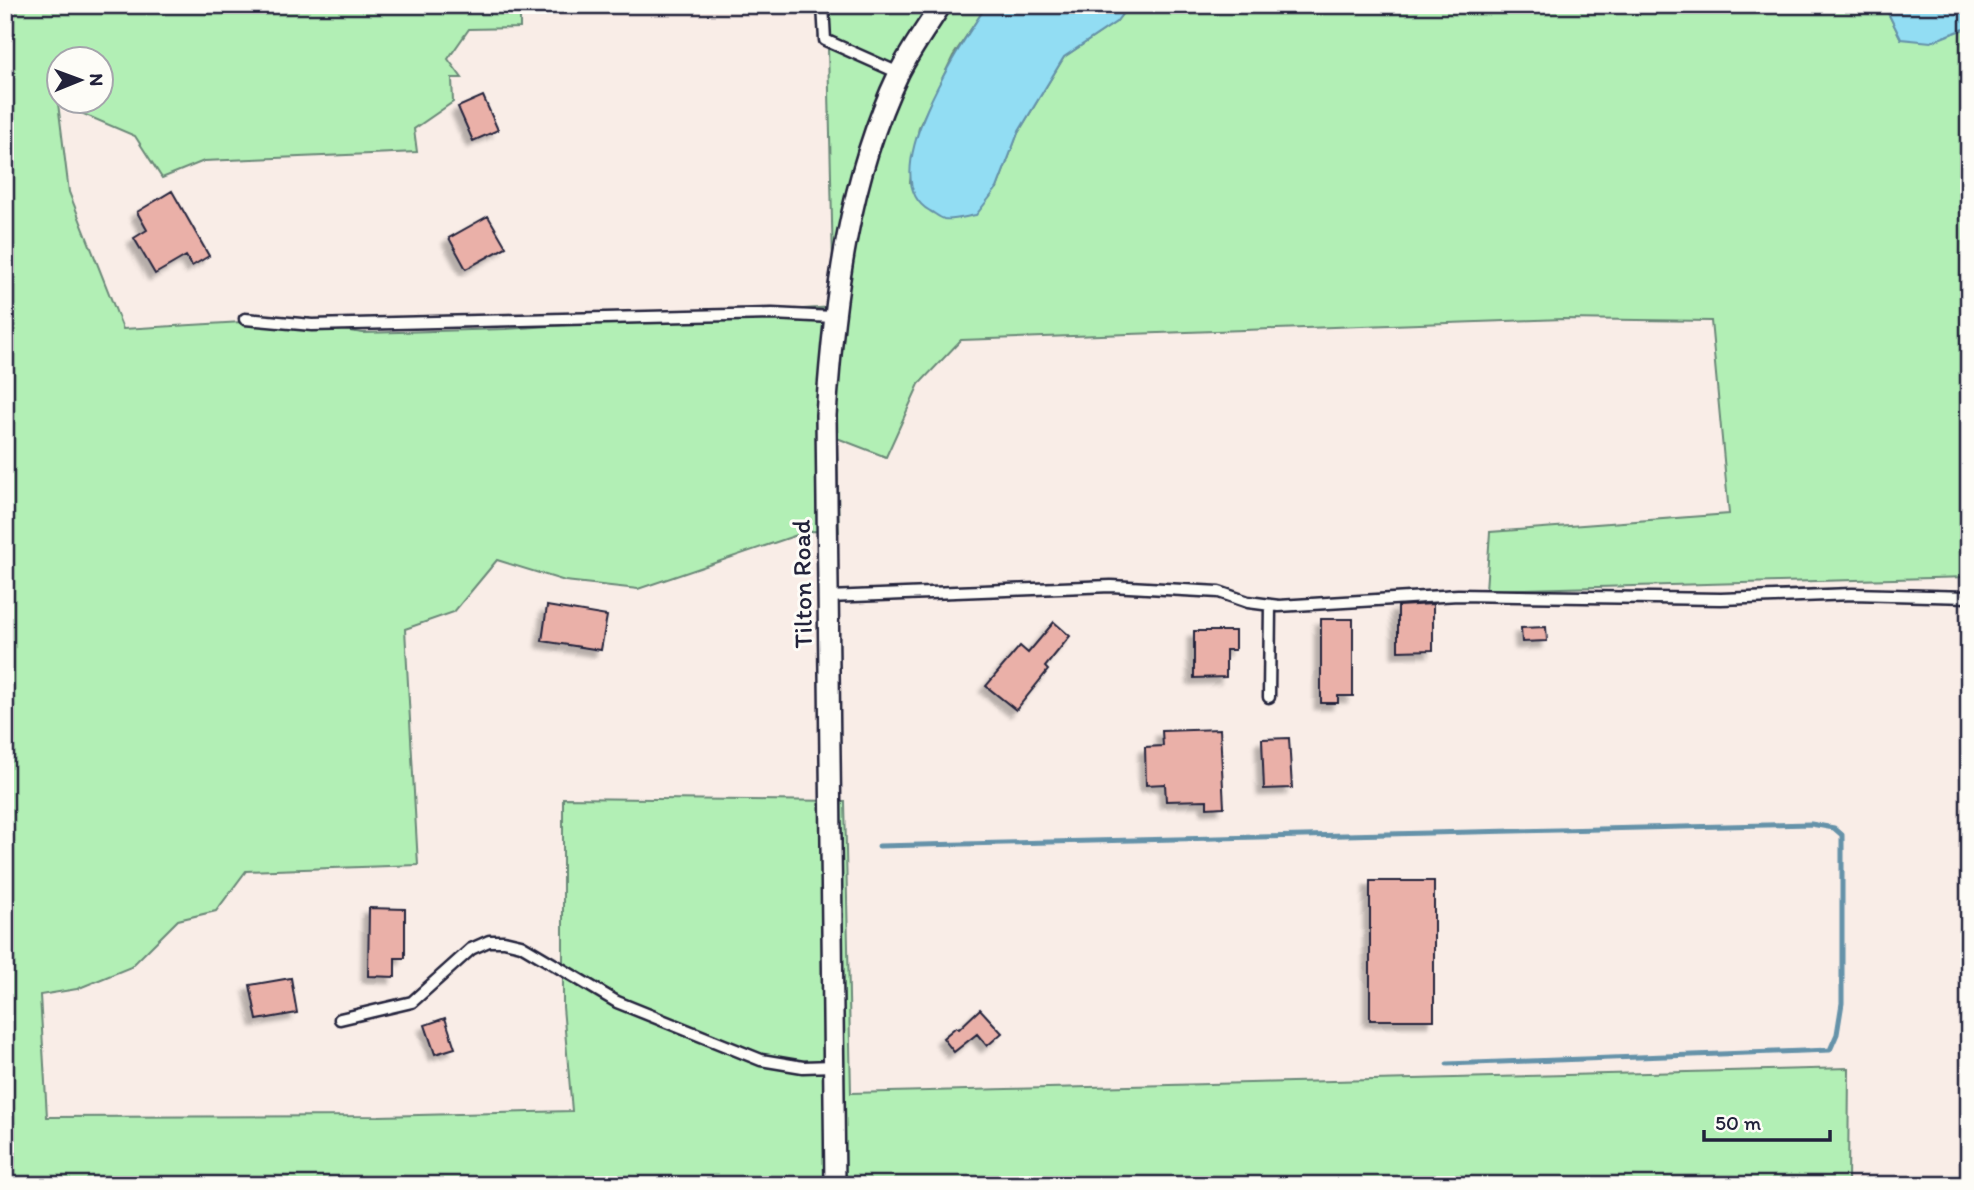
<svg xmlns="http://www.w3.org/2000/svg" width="1974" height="1190" font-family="Itim,sans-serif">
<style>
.green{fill:#b2efb5;stroke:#6a8878;stroke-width:2;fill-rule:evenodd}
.water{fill:#92ddf3;stroke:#6592a9;stroke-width:2}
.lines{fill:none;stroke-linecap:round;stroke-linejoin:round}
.stream{stroke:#6592a9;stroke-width:5}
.building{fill:#eab0a8;stroke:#22223b;stroke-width:2;filter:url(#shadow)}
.service-casing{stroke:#22223b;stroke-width:15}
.minor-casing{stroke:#22223b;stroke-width:24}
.service{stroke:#fdfcf7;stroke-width:10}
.minor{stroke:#fdfcf7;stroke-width:19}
.labels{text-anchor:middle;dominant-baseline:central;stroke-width:6;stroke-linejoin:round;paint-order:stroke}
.street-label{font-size:26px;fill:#22223b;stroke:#fdfcf7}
</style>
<defs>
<filter id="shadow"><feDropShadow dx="-6" dy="6" stdDeviation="2" flood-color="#0004"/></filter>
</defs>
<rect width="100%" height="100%" fill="#f9ede7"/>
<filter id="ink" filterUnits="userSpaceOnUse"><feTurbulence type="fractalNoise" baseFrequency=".0143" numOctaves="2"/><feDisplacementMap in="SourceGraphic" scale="14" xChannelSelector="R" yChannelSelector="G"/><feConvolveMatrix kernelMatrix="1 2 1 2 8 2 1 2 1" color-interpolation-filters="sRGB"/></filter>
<g filter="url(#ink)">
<path class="green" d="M5,5H520V28L469,29L448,59L462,78H452L453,102L414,129L417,152L204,161L162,178L135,136L58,103L69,192L123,329L309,318V325L363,333L506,329L834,307L827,5H987L953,56L919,127L910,182L997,188L1018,133L1064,57L1116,22L1129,5H1884L1901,39L1969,27V577L1486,590L1490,532L1729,514L1711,321L1563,319L961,340L919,384L886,457L837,438L839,532L809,531L638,589L565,581L497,560L454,612L405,629L418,865L246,871L216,911L178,920L131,967L77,989L40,995L47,1117L379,1116L572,1111L563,1007V798L845,801L851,1093L1849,1068L1848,1185H5ZM60,60H102V102H60Z"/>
<path class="water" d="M987,5H1129L1116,22L1064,57L1018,133L997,188L976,215C967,216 953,221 944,219C940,218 934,213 930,211C871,178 962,42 987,5Z
M1884,5H1969V27L1931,42L1901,39Z"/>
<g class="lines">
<path class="stream" d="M879,846L1811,824L1834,828L1842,835V1003L1837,1034L1830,1050L1447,1064"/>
</g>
<path class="building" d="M483,96L498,130L473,141L458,107Z
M172,191L209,256L192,266L186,256L155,274L134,238L147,230L137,212Z
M488,216L506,247L466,269L449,238Z
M1433,604V650L1398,651V606Z
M547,606L607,616L601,650L542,641Z
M1321,619H1353V696H1338V703H1321Z
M1054,622L1070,636L1045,667L1048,670L1016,710L986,686L1020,646L1028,653Z
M1546,627L1547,641L1522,642L1521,628Z
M1194,631H1235V650H1226V677L1194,678Z
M1220,729L1224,807L1207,808V800L1166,801L1165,784L1146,785L1145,747L1163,746L1162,731Z
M1289,738L1292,788L1264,789L1262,739Z
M1370,881H1434V1020H1370Z
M369,908L405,909V958H395V977L368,976Z
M291,978L297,1013L257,1020L250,985Z
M980,1009L1002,1033L987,1046L977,1034L954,1052L943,1038L956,1027L959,1029Z
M445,1018L455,1048L435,1054L425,1025Z"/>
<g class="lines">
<g class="service-casing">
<path id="service" d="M823,5L825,40L899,73
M245,319L312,325L772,314L833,317
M828,597L1111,586L1219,592L1248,602L1279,606L1458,595L1721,599L1852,594L1969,597
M1269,697L1270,605
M340,1019L412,1002L471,949L489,941H504L521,945L617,1002L761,1060L803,1067L833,1066"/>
</g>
<g class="minor-casing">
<path id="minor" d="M835,1185L826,415C834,299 848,179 899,73C911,49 927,27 941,5"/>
</g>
<use href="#service" class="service"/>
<use href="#minor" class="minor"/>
</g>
</g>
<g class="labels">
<g class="street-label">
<text transform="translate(802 584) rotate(-91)">Tilton Road</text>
</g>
</g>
<rect width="1974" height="1190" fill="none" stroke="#fdfcf7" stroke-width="28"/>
<rect x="14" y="14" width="1946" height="1162" fill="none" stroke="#22223b" stroke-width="2.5" filter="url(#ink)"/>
<g transform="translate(80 80) rotate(89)"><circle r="33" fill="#fdfcf7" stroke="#a5a5ac" stroke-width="2"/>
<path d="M0-5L12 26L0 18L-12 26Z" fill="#22223b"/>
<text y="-10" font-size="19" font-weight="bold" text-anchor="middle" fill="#22223b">N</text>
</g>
<path d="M1704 1130v10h126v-10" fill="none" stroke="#22223b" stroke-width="3.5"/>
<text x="1715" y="1130" font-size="21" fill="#22223b" stroke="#fdfcf7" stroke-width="5" paint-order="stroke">50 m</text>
</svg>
